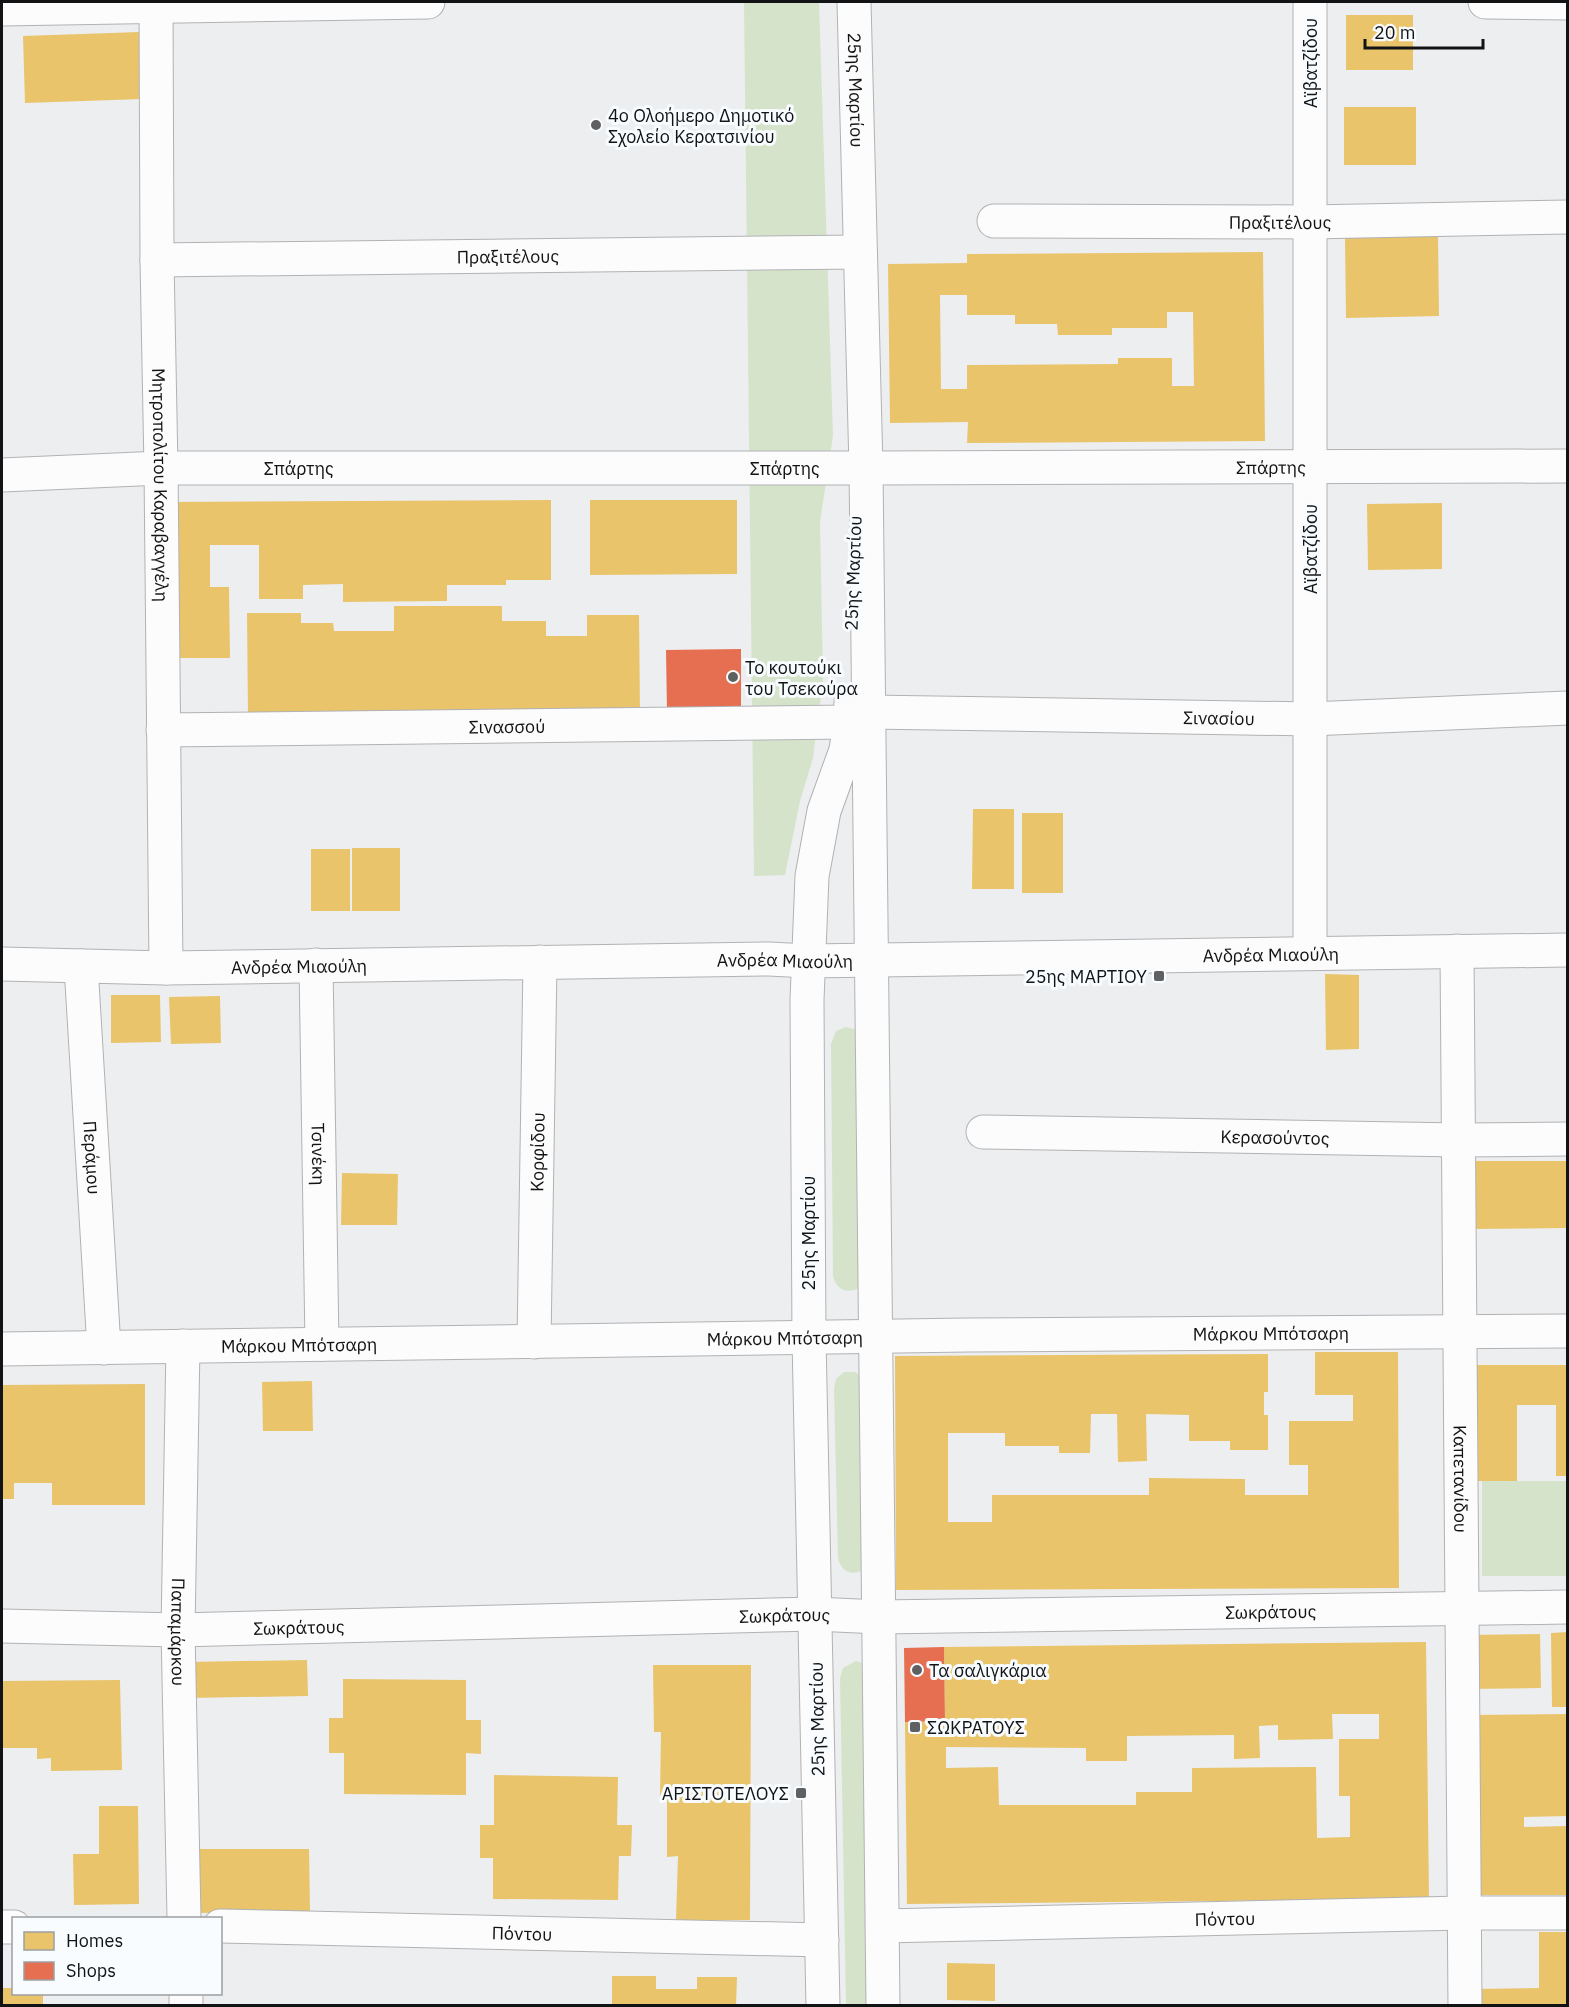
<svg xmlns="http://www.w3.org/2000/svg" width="1569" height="2007" font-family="'IBM Plex Sans',sans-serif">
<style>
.green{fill:#d6e3cb}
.homes{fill:#e9c46a;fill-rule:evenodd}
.shops{fill:#e76f51}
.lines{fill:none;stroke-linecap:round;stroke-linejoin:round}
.street-casing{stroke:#b1b2b4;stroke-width:35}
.secondary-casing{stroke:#b1b2b4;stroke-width:35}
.street{stroke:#fcfcfd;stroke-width:33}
.secondary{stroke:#fcfcfd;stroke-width:33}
.poi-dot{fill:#5e6061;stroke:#f8fcff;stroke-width:2}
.labels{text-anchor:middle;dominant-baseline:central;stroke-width:6;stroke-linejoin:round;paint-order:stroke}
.street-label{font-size:18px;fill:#121314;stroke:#f8fcff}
.poi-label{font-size:18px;fill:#121314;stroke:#f8fcff;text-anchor:start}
</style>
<rect width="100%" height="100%" fill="#eceef0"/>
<path class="green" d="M744,2H819L833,436L820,522L823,680L813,758L800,801L785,875L754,876Z
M846,1027L857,1030L860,1287C848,1295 836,1290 833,1276L831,1044L836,1031Z
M844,1372H855L860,1375L864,1569C853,1577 841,1572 838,1558L834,1389L836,1379Z
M1482,1481H1567V1576H1482Z
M856,1661L866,1664L878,2005H846L840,1678L843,1668Z"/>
<path class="homes" d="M1346,15H1413V70H1346Z
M140,32L142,99L25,103L23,36Z
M1344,107H1416V165H1344Z
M1438,235L1439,316L1346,318L1345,236Z
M1263,252L1265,441L967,443L968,422L890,423L888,264L967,263V254ZM940,295H967V315H1015V324H1057L1058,335H1112V328H1167V312H1193L1194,386H1172V358H1118V364L967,365V389H941Z
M551,500V580H506V585H447V601L343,602V584L303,585V599H259V545H210V587H229L230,658H166L165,502Z
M590,500H737V574L590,575Z
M1442,503V569L1368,570L1367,504Z
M394,606H502V621H546V636H587V615H639L640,715L248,717L247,613H301V623H333L334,631H394Z
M973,809H1014V889H972Z
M1022,813H1063V893H1022Z
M352,848H400V911H352Z
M311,849H350V911H311Z
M1325,974L1359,975V1049L1326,1050Z
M111,995H160L161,1042L111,1043Z
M220,996L221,1043L171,1044L169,997Z
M1469,1161H1568V1228L1470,1229Z
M342,1173L398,1174L397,1225H341Z
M1315,1352H1398L1399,1588L896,1590L895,1356L1268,1354V1392H1264V1415H1268V1450H1230V1441H1189V1415L1146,1414L1147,1461L1118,1462L1117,1414H1091L1090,1453H1059V1446H1005V1433H948V1522H992V1495H1149V1478L1245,1479V1495H1308V1465H1289V1421H1353V1395H1315Z
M1468,1365H1568V1476H1556V1405H1517V1481H1468Z
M312,1381L313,1431H263L262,1382Z
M145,1384V1505H52V1483H14V1499H2V1385Z
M1568,1632V1707H1552L1551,1633Z
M1540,1634L1541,1688L1468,1689L1467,1635Z
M1426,1642L1429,1899L907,1904L905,1722L945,1721L944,1647ZM1332,1714H1379V1739H1339V1796H1350V1837L1317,1838L1316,1767L1192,1768V1792H1136V1805H999L998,1767L946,1768V1747L1086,1748V1761H1127V1736L1234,1735V1759L1260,1758L1259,1726L1278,1725V1740L1333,1739Z
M307,1660L308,1696L188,1698L187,1662Z
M653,1665H751L750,1920H676L678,1856L667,1857V1799H660L661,1732H654Z
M343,1679L466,1680V1720H481V1754L466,1753V1795L344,1794V1753H329V1718H343Z
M120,1680L122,1770L51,1771V1758L37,1759V1748H2V1681Z
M1568,1714V1816L1524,1817V1827L1568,1826V1895H1471L1470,1715Z
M494,1775L618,1777L617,1825H632L631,1856H619L618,1900L493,1899V1858H480V1825H494Z
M99,1806H138L139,1904L74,1905L73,1854H99Z
M192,1849H309L310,1912L192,1913Z
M1539,1932H1568V2006H1475V1989L1539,1988Z
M947,1963L995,1964V2001L947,2000Z
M612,1976H656V1989H697V1977H737L736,2006H612Z
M2,1988H14V1994H43V2006H2Z"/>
<path class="shops" d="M741,649V711L667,712L666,650Z
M944,1647L945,1721L905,1722L904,1648Z"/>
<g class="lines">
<g class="street-casing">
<g id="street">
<path id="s1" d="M156,2L157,260L161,468L166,968"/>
<path d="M1485,2L1568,3"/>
<path d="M2,9L428,2"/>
<path id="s2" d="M994,221L1310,222L1568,217"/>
<path id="s3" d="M157,260L860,252"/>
<path id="s4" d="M2,475L161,468H866L1568,466"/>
<path id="s5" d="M869,712L1310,719L1568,708"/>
<path id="s6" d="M163,730L850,722"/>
<path id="s7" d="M1457,951L1465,2006"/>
<path d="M1310,953V2"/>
<path id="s8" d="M2,964L166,968L769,959L808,961L1568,950"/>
<path id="s9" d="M316,965L322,1344"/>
<path id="s10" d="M81,966L104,1348"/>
<path id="s11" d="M983,1132L1459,1140L1568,1139"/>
<path id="s12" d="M534,1342L540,962"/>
<path id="s13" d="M183,1346L178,1630L184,1918"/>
<path id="s14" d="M2,1349L968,1335L1568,1331"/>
<path id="s15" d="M2,1626L178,1630L815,1614L879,1617L1568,1607"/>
<path id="s16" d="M220,1926L822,1940"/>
<path id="s17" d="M883,1926L1464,1913H1568"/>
<path d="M2,1927H14"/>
<path d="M186,1994V2006"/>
</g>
</g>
<g class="secondary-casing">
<g id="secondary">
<path id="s18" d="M854,2L866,468L883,2006"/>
<path d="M823,2006L809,1338L807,1000L812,876L824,811L846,750L850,722L851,702"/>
</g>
</g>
<use href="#street" class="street"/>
<use href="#secondary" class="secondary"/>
</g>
<g class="poi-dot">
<circle cx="596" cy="125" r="6"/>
<circle cx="733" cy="677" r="6"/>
<rect x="1153" y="970" width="12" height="12" rx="3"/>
<circle cx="917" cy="1670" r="6"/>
<rect x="909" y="1721" width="12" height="12" rx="3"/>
<rect x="795" y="1787" width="12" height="12" rx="3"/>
</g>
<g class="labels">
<g class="street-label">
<text transform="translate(1310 63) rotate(-90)">Αϊβατζίδου</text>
<text stroke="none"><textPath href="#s18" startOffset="88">25ης Μαρτίου</textPath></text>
<text stroke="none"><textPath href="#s2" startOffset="286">Πραξιτέλους</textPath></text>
<text stroke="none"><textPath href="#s3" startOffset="351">Πραξιτέλους</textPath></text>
<text stroke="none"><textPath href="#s4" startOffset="1269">Σπάρτης</textPath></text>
<text stroke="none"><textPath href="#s4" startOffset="297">Σπάρτης</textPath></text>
<text stroke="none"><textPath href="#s4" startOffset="783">Σπάρτης</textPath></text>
<text stroke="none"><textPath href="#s1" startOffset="483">Μητροπολίτου Καραβαγγέλη</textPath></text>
<text transform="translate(1310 549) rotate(-90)">Αϊβατζίδου</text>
<text transform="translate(853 573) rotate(-88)">25ης Μαρτίου</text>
<text stroke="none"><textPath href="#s5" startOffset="350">Σινασίου</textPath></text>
<text stroke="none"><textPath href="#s6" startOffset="344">Σινασσού</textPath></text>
<text stroke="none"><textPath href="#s8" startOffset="1269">Ανδρέα Μιαούλη</textPath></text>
<text stroke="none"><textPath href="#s8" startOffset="783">Ανδρέα Μιαούλη</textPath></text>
<text stroke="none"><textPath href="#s8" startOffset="297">Ανδρέα Μιαούλη</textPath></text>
<text stroke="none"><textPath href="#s11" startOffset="292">Κερασούντος</textPath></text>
<text stroke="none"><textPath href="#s12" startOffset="190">Κορφίδου</textPath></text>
<text stroke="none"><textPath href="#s9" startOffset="189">Τσινέκη</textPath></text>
<text stroke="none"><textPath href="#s10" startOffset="192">Περάμου</textPath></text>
<text transform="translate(808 1233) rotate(-90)">25ης Μαρτίου</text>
<text stroke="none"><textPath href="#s14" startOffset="1269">Μάρκου Μπότσαρη</textPath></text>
<text stroke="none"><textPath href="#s14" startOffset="783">Μάρκου Μπότσαρη</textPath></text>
<text stroke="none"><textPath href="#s14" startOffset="297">Μάρκου Μπότσαρη</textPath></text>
<text stroke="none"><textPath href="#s7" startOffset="528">Καπετανίδου</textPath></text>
<text stroke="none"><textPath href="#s15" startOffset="1269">Σωκράτους</textPath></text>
<text stroke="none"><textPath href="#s15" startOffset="783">Σωκράτους</textPath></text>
<text stroke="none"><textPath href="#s15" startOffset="297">Σωκράτους</textPath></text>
<text stroke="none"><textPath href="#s13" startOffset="286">Παπαμάρκου</textPath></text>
<text transform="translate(817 1719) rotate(-91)">25ης Μαρτίου</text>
<text stroke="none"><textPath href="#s17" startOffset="342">Πόντου</textPath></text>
<text stroke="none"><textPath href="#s16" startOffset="302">Πόντου</textPath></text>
</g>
<g class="poi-label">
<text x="608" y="115">4o Ολοήμερο Δημοτικό<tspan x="608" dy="21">Σχολείο Κερατσινίου</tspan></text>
<text x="745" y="667">Το κουτούκι<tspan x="745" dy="21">του Τσεκούρα</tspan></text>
<text x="1147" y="976" text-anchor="end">25ης ΜΑΡΤΙΟΥ</text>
<text x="929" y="1670">Τα σαλιγκάρια</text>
<text x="927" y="1727">ΣΩΚΡΑΤΟΥΣ</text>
<text x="789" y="1793" text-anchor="end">ΑΡΙΣΤΟΤΕΛΟΥΣ</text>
</g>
</g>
<rect width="1569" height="2007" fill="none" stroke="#121314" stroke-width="6"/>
<rect x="12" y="1917" width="210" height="78" fill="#f8fcff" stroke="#9c9fa1" stroke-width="1.5"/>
<rect x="24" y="1932" width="30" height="18" fill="#e9c46a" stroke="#9c9fa1" stroke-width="1.5"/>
<text x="66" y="1947" font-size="18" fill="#121314">Homes</text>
<rect x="24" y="1962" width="30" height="18" fill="#e76f51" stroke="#9c9fa1" stroke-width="1.5"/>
<text x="66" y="1977" font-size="18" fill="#121314">Shops</text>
<path d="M1365 39v9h118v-9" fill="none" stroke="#121314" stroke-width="3"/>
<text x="1374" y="39" font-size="18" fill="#121314" stroke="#f8fcff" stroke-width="4.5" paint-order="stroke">20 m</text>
</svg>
